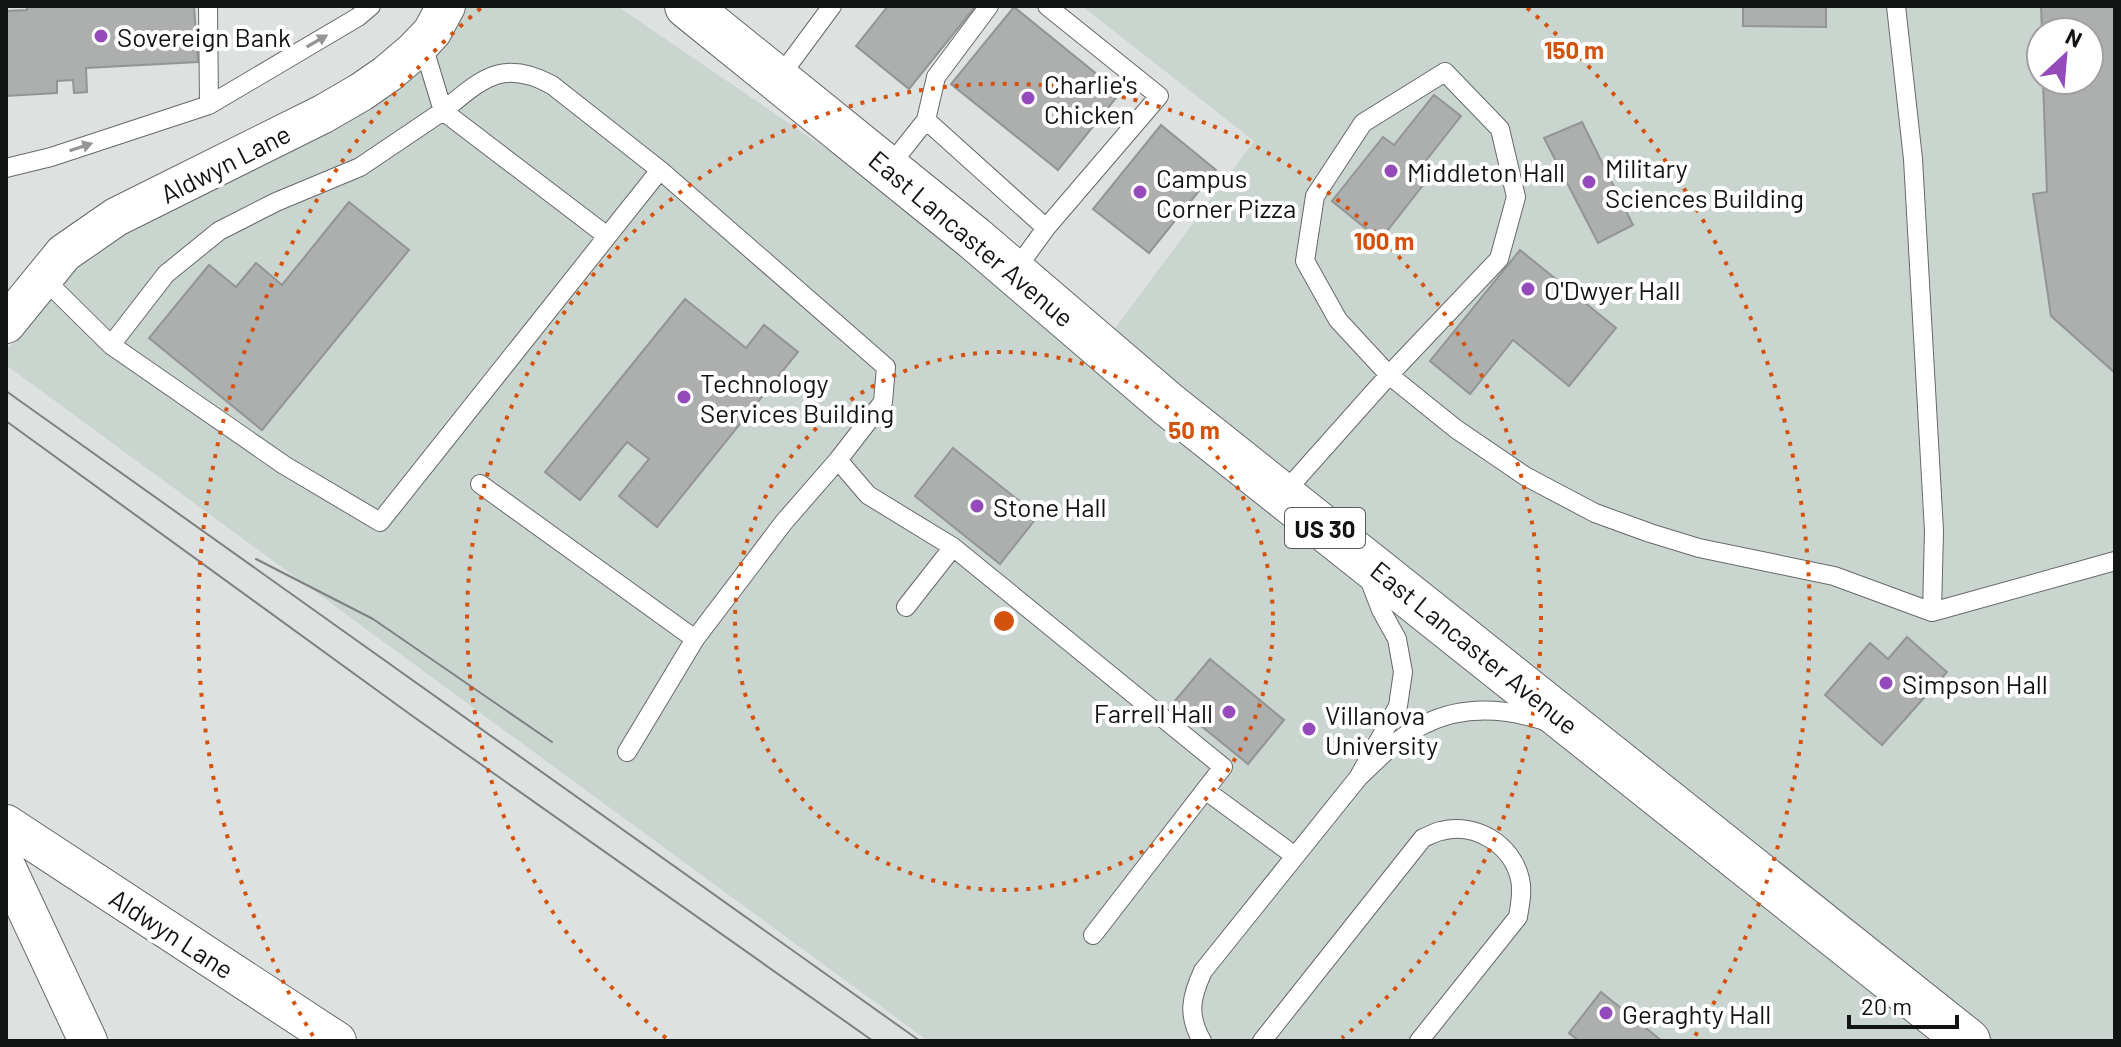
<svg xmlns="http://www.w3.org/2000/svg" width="2121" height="1047" font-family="Barlow,sans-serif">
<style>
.built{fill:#cad5cf;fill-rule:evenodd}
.building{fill:#acafad;stroke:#929594;stroke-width:2}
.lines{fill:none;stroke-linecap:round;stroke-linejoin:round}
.service-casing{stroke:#666967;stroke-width:20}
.minor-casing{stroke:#666967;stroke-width:40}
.trunk-casing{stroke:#666967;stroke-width:46}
.service{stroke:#fff;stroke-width:18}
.minor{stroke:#fff;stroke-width:38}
.trunk{stroke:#fff;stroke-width:44}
.tram{stroke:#7e8180;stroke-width:2}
.oneway{fill:#949595}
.ring{fill:none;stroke:#d3520d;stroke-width:4;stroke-dasharray:4 8}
.poi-dot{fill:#954abc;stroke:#fff;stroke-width:3}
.labels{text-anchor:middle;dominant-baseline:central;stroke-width:8;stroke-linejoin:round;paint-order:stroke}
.shield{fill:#fff;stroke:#595a5a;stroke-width:2}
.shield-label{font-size:24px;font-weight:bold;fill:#121413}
.poi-label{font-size:26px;fill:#121413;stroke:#fff;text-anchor:start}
.street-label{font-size:26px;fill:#121413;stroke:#fff}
.centre{fill:#d3520d;stroke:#fff;stroke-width:4}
.ring-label{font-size:24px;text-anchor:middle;font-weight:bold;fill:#d3520d;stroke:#fff;stroke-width:8;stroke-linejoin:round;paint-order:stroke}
</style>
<rect width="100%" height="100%" fill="#dde1df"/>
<path class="built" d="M468,6H617L970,247L1102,346L1254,141L1082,6H2115V1041H928L6,365V351L66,277L101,249L139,225L319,135L395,94L441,50ZM2041,32H2089V80H2041Z"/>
<path class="building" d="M27,6H194L198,62L86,68L87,92L74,93L73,80L57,81V93L6,96V11L27,10Z
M888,6H974L975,7L909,89L856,46Z
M1743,6H1826V27L1743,26Z
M2041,6H2115V373L2051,316L2033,194L2047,192L2043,80H2089V32H2042Z
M1014,7L1120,93L1058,170L951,84Z
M1434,95L1461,116L1421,167L1431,175L1380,240L1332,201L1383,137L1394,145Z
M1582,122L1633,225L1598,243L1544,138Z
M1161,125L1216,170L1149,253L1093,209Z
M349,202L409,250L262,430L149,338L209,265L236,287L256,263L282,285Z
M1520,250L1616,328L1569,386L1513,340L1470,394L1430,361Z
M685,299L746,348L764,325L798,352L657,527L619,496L649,459L627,442L580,500L545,472Z
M953,448L1038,516L1000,564L915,496Z
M1907,637L1947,672L1882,745L1825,695L1870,643L1888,659Z
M1210,659L1284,720L1248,764L1173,703Z
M1601,992L1662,1041H1579L1569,1033Z"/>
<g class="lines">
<g class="service-casing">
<path id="service" d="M208,6L209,105
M989,6L936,77L926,120L1046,228
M1896,6L1913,159L1934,531L1932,612
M778,79L832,6
M6,168L51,157L209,105L358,17L371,6
M888,168L926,120
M1014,272L1046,228L1159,96L1047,6
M43,278L111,345L166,274L219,231L276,202L360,167L443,111L422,42
M111,345L284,465L380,522L660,170L552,85C502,58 482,79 443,111L607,236
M838,460L868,495L953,547L1223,767L1093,935
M480,484L695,639
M1283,494L1389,375L1499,259L1516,197L1500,129L1445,72L1363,123L1315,196L1305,261L1338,320L1389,375L1456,429L1525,476L1595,513L1650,533L1699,548L1834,576L1932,612L2115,561
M1368,576L1381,610L1397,639L1403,672L1398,706L1358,778C1378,759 1399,736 1425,724C1463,705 1505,708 1545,721
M906,607L953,547
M627,752L695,639L784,522L838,460L883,402L886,367L660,170
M1205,790L1295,856
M1202,1041C1187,1015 1191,997 1203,971L1358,778
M1262,1041L1423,838C1429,836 1435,832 1441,831C1475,822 1512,844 1520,879C1523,892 1520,904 1518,917L1419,1041"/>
</g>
<g class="minor-casing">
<path id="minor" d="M6,324L64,253L116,217L323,114L361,92L387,74L414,51L432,32L446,6
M6,824L337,1041
M6,866L88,1041"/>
</g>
<g class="trunk-casing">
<path id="trunk" d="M687,6L974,238L1169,405L1968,1041"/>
</g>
<use href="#service" class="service"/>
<use href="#minor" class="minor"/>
<use href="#trunk" class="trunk"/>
<path class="tram" d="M6,391L920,1041
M6,421L411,715L873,1041
M256,559L373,619L552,742"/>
</g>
<defs><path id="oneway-solid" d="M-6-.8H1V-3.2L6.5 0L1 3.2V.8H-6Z" transform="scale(2)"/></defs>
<g class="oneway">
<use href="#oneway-solid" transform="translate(317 41) rotate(-30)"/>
<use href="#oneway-solid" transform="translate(81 147) rotate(-18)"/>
</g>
<g class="ring">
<circle cx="1004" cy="621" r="269"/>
<path d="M666 1038A537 537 0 1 1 1342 1038"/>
<path d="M313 1036A806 806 0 0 1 481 8M1527 8A806 806 0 0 1 1695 1036"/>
</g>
<g class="poi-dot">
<circle cx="101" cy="36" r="8"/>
<circle cx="1028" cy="98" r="8"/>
<circle cx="1391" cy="171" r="8"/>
<circle cx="1589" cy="182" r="8"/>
<circle cx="1140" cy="192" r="8"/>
<circle cx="1528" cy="289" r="8"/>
<circle cx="684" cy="397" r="8"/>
<circle cx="977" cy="506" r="8"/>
<circle cx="1886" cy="683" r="8"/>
<circle cx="1229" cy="712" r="8"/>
<circle cx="1309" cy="729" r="8"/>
<circle cx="1606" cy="1013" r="8"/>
</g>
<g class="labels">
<rect class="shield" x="1285" y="508" width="80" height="40" rx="6"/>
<g class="shield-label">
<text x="1325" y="528">US 30</text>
</g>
<g class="poi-label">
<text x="117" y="36">Sovereign Bank</text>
<text x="1044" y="83">Charlie's<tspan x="1044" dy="30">Chicken</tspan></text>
<text x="1605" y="167">Military<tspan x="1605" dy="30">Sciences Building</tspan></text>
<text x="1407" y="171">Middleton Hall</text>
<text x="1156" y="177">Campus<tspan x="1156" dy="30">Corner Pizza</tspan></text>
<text x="1544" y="289">O'Dwyer Hall</text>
<text x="700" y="382">Technology<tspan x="700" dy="30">Services Building</tspan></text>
<text x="993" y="506">Stone Hall</text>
<text x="1902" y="683">Simpson Hall</text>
<text x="1213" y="712" text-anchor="end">Farrell Hall</text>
<text x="1325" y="714">Villanova<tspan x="1325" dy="30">University</tspan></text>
<text x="1622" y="1013">Geraghty Hall</text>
</g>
<g class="street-label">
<text transform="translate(225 163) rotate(-27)">Aldwyn Lane</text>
<text transform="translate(972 238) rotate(40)">East Lancaster Avenue</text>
<text transform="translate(1475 647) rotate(39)">East Lancaster Avenue</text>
<text transform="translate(172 933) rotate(33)">Aldwyn Lane</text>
</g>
</g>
<circle cx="1004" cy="621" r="12" class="centre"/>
<g class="ring-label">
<text x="1574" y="59">150 m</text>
<text x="1384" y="250">100 m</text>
<text x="1194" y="439">50 m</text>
</g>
<rect width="2121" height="1047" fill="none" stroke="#121413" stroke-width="16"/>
<g transform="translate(2065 56) rotate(26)"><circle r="38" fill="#ffffff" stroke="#a0a1a1" stroke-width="2"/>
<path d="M0-6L14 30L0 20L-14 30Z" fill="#954abc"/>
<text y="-12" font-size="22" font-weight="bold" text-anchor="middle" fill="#121413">N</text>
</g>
<path d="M1849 1015v12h108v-12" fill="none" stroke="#121413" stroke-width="4"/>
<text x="1861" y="1015" font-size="24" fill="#121413" stroke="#ffffff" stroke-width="6" paint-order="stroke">20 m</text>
</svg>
